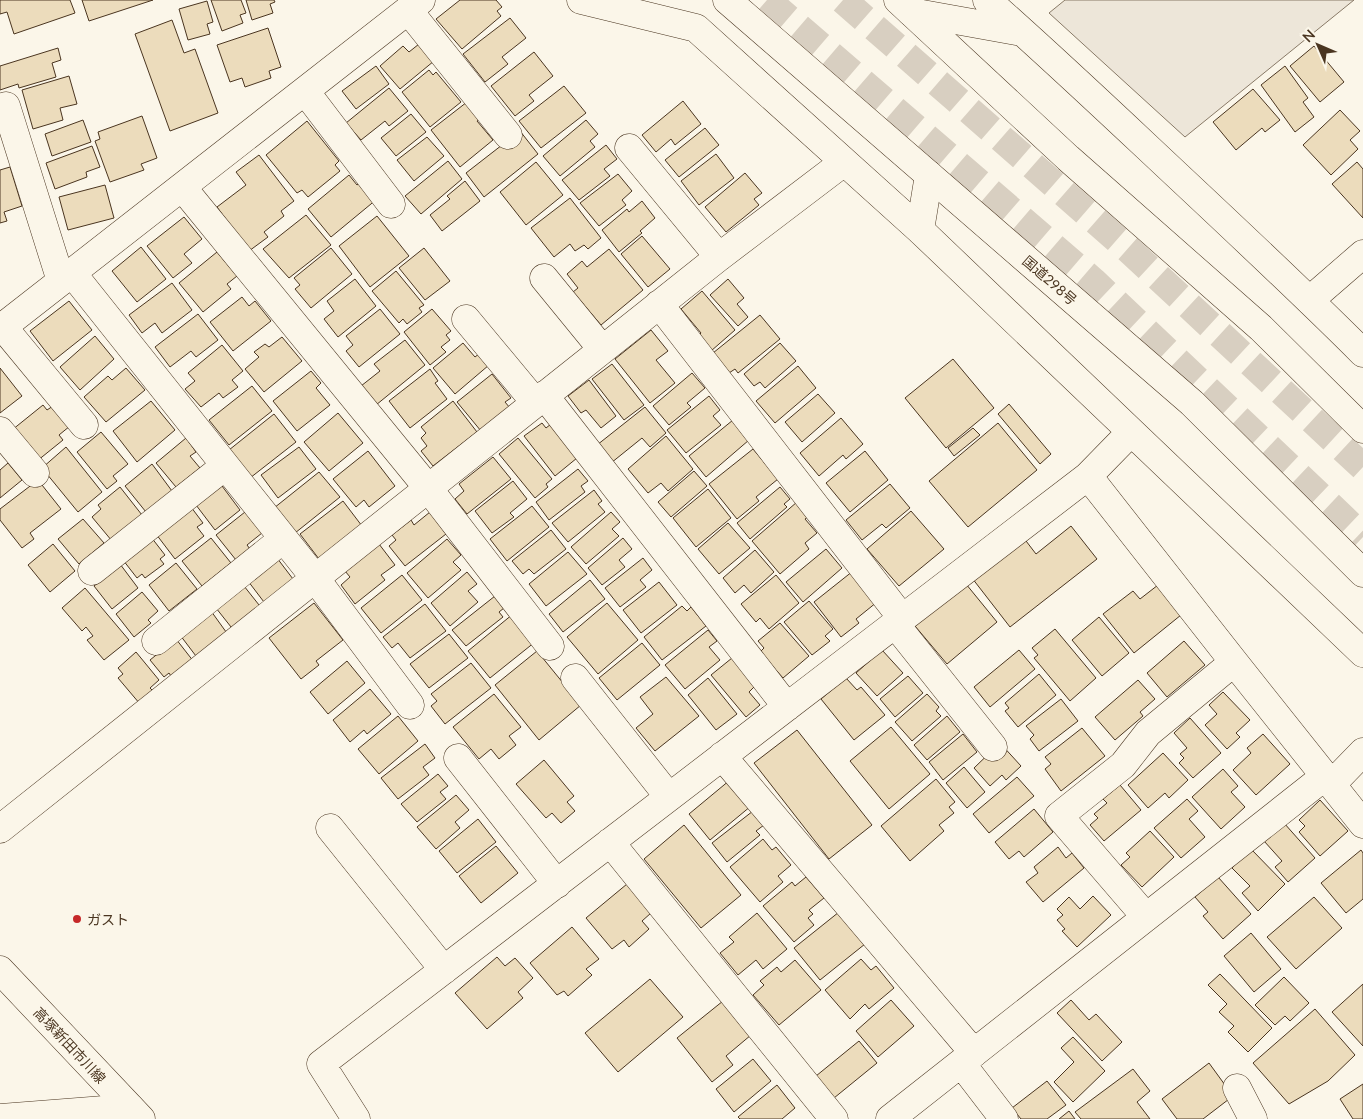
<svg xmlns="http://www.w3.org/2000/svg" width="1363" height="1119" font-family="Lato,'Noto Sans JP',sans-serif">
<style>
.green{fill:#ede6d9;stroke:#887966}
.building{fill:#ecdcbc;stroke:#4a3520}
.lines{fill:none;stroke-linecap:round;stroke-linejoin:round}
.highway-tunnel{stroke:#d8cfc1;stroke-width:28;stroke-dasharray:28 14;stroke-linecap:butt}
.minor-casing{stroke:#4a3520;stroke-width:29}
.major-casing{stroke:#4a3520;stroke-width:29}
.highway-casing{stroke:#4a3520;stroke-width:29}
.minor{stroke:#fbf6e9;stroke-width:28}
.major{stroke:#fbf6e9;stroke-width:28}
.highway{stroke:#fbf6e9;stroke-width:28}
.poi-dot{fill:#c62828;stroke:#fbf6e9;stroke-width:2}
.labels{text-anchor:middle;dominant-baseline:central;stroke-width:4;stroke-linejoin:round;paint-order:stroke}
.street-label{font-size:14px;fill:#4a3520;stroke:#fbf6e9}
.poi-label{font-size:14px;fill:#4a3520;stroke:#fbf6e9;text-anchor:start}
</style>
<rect width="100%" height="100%" fill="#fbf6e9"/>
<path class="green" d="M1065,0H1354L1185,137L1049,13Z"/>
<path class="building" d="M0,0H70L75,13L14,34L7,12L0,14Z
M82,0H153L89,21Z
M211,0H241L246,13L240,15L243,23L222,31Z
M246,0H274L275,2L270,4L273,13L252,20Z
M460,0H496L502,7L497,11L501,16L462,49L436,19Z
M207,1L213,22L207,24L210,34L188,40L179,9Z
M510,18L526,38L502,57L508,64L485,82L463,54Z
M172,20L184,53L195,49L218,113L170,131L135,34Z
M268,28L281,67L269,71L271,78L245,87L242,78L230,82L217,45Z
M419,44L434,61L400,89L380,66L403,46L409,52Z
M1314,46L1344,82L1320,102L1290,66Z
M58,48L61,60L52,63L56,77L19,88L18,84L0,90V66Z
M534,52L553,76L529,95L534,101L515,116L491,86Z
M376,66L389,84L356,109L342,91Z
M1285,66L1308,98L1303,102L1314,117L1295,132L1261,85Z
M429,70L433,75L436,72L461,102L430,127L402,92Z
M69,76L77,104L60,108L63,120L33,129L22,90Z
M564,86L586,113L541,148L519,121Z
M389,88L408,111L389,126L385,121L361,140L346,123Z
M1253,89L1280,120L1265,132L1262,128L1236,150L1213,122Z
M683,101L701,124L675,145L671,139L656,152L642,135Z
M467,102L481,119L477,121L493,140L460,167L431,130Z
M1340,110L1360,131L1350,140L1358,149L1331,175L1303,145Z
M411,114L426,132L396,156L381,138Z
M142,116L157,158L141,164L144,170L110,182L95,141L100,139L98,132Z
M83,120L91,142L52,156L45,134Z
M586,120L598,134L590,141L595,147L560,176L543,156Z
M307,121L339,161L335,165L340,171L308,197L302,190L297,193L266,155Z
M705,128L719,145L679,177L665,160Z
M520,131L538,154L484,197L466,173Z
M427,137L444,156L414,181L397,160Z
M606,145L617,159L604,169L610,176L579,200L562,180Z
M92,146L100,167L86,172L87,177L55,189L46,163Z
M716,154L734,178L699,205L681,181Z
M259,155L294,201L281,211L284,216L264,232L268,237L249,251L217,207L246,185L236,172Z
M448,161L462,179L421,214L405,196Z
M536,162L563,195L526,225L500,192Z
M1357,162L1363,169V218L1332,184Z
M10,167L22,206L4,212L7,221L0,223V170Z
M745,173L762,193L754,199L759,205L726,232L705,207Z
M618,174L632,191L622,200L626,205L599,226L580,203Z
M349,175L357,185L362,181L377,199L331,237L308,209Z
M465,181L480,201L442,231L430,215L450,199L447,196Z
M105,185L114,218L68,230L59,197Z
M570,198L601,238L588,249L584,245L575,251L570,244L554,257L531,228Z
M642,201L655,218L640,231L642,233L619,252L602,230L627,209L629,212Z
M306,215L331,245L289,278L263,249Z
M377,216L409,256L370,287L339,246Z
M184,217L202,239L184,254L192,263L173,278L147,246Z
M642,236L670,269L648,287L621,254Z
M141,247L166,279L137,302L112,271Z
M331,248L352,274L311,308L295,289L300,285L294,278Z
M424,248L450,281L425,300L399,268Z
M609,249L643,290L601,325L573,292L578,288L567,274L582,261L587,267Z
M217,252L237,276L227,284L231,289L203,312L179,283Z
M396,271L424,305L419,308L422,312L407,324L403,319L399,323L372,291Z
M355,279L376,306L338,337L324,319L334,311L327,301Z
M728,279L744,298L737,304L748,317L738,326L710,295Z
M172,283L192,310L162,333L155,323L142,333L129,315Z
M702,291L735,330L711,351L698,336L701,333L681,309Z
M242,297L249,306L255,301L271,321L233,351L210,322Z
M69,301L92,330L53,361L30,331Z
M380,309L400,334L359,367L346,351L353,345L346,336Z
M432,309L451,331L446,335L450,340L441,347L446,352L430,365L404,332Z
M198,314L218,340L196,357L191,351L170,367L155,347Z
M760,315L780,339L738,373L735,369L729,373L713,353Z
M651,330L668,351L656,360L675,383L650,403L615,359Z
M95,336L114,359L80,390L60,367Z
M282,337L302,361L264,392L245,369L259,357L254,352L265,344L269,347Z
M405,340L425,365L376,405L361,386L380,371L374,364Z
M463,343L475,357L480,353L489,365L455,394L433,368Z
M780,343L796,361L765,388L760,382L754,386L744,374Z
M222,345L243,371L232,380L238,387L223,398L219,393L201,407L185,389L195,381L188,373Z
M953,359L994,408L946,448L905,398Z
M612,364L644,405L624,420L592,379Z
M798,366L816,388L775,423L756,401Z
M0,368L22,396L0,413Z
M126,368L145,390L106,422L84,397L108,376L112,380Z
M430,369L438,381L435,383L447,399L410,428L389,401Z
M311,371L321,383L316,388L330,405L297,431L273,401Z
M692,373L705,388L687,403L691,407L669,425L653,406Z
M492,374L511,398L505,402L510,408L481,431L457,402Z
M589,380L616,416L601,428L586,410L581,413L568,396Z
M252,386L272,411L229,445L209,420Z
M818,394L835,413L802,442L785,422Z
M709,396L720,410L713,416L721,425L686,453L667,430Z
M151,401L175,430L137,462L113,431Z
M453,401L477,432L433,466L421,451L427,446L421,438L426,433L421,427Z
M1009,404L1051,454L1040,464L998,414Z
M43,405L47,410L53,406L70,426L59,435L63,440L37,461L12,430Z
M645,407L666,433L650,447L642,438L611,463L597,445Z
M338,413L363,443L329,471L304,442Z
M274,414L296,442L250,478L229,450Z
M841,418L863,444L846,459L843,455L819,476L800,453Z
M733,420L749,440L706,477L689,456Z
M542,423L546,428L551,424L577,458L555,476L524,436Z
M998,423L1037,470L968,527L929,481Z
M973,428L980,435L954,456L948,448Z
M101,432L128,464L113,476L117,481L107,489L77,452Z
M666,436L693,469L668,491L661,483L648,493L628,469Z
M186,438L196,452L190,456L200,468L176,487L156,463Z
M518,438L552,479L546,484L548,487L535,498L499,454Z
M66,447L102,492L78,512L42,468Z
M299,447L316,469L278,498L261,475Z
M753,449L778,479L756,497L759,501L737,519L709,484Z
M368,451L395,486L369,507L364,500L356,507L333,479Z
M865,451L888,480L850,512L826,483Z
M493,457L511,479L467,514L455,499L464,491L459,484Z
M8,463L22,480L0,498V470Z
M152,464L172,491L146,512L125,486Z
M578,469L588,481L581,486L585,492L549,520L536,502Z
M694,471L707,486L671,517L658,502Z
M319,472L340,497L295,533L274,508Z
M38,480L61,509L30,533L34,539L22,548L0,520V509Z
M513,481L527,499L510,513L514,517L492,533L475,511Z
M890,484L910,508L886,528L882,524L862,540L846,520Z
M222,486L240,510L215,530L196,505Z
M120,487L142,515L112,541L92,517L101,509L98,505Z
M780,487L790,499L784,504L787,507L750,539L737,523Z
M708,489L731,518L696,547L673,518Z
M594,490L602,501L598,504L605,512L568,542L552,523Z
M343,501L362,526L319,559L300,534Z
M797,502L809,516L805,519L817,533L805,543L809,549L780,574L752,541Z
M532,506L549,527L507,561L490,539Z
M191,507L203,523L197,527L204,536L175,559L156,534Z
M911,511L944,549L899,586L867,549Z
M245,512L262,533L247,545L250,549L236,560L216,535Z
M430,512L446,534L405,566L389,546L396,540L392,535L411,520L414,525Z
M611,512L620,522L612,529L619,536L586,564L571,547Z
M83,519L104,543L79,564L58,539Z
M728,523L750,548L719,574L698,549Z
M1071,526L1097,559L1010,627L972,578L1023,537L1036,554Z
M551,530L566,549L534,574L529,569L523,574L512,561Z
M151,537L165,555L160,559L164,564L145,578L142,574L137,578L123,560Z
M211,538L231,563L202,586L182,561Z
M623,538L632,549L619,560L625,567L602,585L588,568Z
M447,539L461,555L453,562L461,570L428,598L407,573Z
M53,544L75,571L50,592L28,565Z
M379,544L395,565L381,575L385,580L355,604L341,585L350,577L345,571Z
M826,549L842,568L803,602L786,582Z
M755,550L774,572L751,593L744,585L735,593L723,578Z
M568,552L587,574L546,606L529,584Z
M277,558L293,579L267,606L248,581Z
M643,558L652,570L640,580L646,587L620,607L605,588Z
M176,563L197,589L169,611L149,585Z
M120,564L138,588L112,609L94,586Z
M853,571L877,602L856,619L859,623L841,637L814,602Z
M467,572L477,584L468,591L478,602L450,626L431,603Z
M402,575L422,600L381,633L361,608Z
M776,575L799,603L769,629L760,618L756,622L741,604Z
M590,580L605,599L563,632L549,614Z
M659,582L677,605L641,633L623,610Z
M966,584L997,622L947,664L915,626Z
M1158,585L1181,615L1134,653L1103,614L1133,591L1140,599Z
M244,586L263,610L235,632L216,608Z
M85,588L129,640L104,660L87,640L93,636L86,627L82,631L62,608Z
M142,592L158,611L148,620L151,623L134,637L116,614Z
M495,596L504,608L499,612L503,617L466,646L452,630Z
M809,601L833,629L825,636L830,641L812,655L784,622Z
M314,603L343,640L316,661L319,665L301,679L269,638Z
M607,603L638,640L598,674L567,637Z
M425,604L446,631L410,658L398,643L392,648L383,637Z
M682,606L687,611L691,607L706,626L662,660L644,637Z
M211,611L229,636L199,660L180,635Z
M513,614L535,642L490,678L468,651Z
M1099,617L1129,653L1102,676L1072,640Z
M780,623L809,656L783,678L760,652L764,648L758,641Z
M1055,629L1096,678L1070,701L1034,658L1038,655L1032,648Z
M708,630L717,641L709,647L720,660L685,689L665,665Z
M449,634L468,658L429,688L410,664Z
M176,639L194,662L173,679L169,673L164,677L150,660Z
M1184,641L1205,665L1167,697L1147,673Z
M642,643L660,665L617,700L599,678Z
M882,650L903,673L877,696L856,673Z
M1019,650L1035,669L990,707L974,687Z
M537,651L581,705L539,740L495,685Z
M136,652L159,680L150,688L154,692L140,704L118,678L123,674L118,668Z
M732,658L755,686L749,692L760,705L746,717L711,675Z
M347,661L365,683L328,714L310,692Z
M471,663L491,688L445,724L431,706L437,701L431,694Z
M1039,674L1056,695L1018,727L1005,711L1009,708L1005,703Z
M908,676L923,693L895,717L880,699Z
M666,677L699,716L655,751L636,728L653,714L640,697Z
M708,678L737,714L716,730L688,695Z
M846,678L857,690L861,687L885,715L854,740L821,699Z
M1138,680L1155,699L1140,712L1143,716L1115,740L1095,717Z
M370,689L391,714L367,734L364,730L350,742L333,720Z
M1223,692L1250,720L1236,733L1240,737L1227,749L1205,725L1217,714L1209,705Z
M494,694L521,727L509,736L516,745L499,759L491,749L479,759L453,727Z
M927,694L939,707L936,711L941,716L912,741L895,722Z
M1061,699L1078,721L1039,751L1030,739L1034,735L1026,726Z
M398,716L418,741L379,774L358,749Z
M947,716L960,732L927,760L914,745Z
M1190,718L1221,753L1193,778L1179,763L1184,758L1180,754L1187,748L1174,733Z
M891,727L930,774L889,809L850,761Z
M1082,728L1105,756L1061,791L1045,769L1051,764L1045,757Z
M797,730L872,825L829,859L754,763Z
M963,734L977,752L943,780L929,762Z
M1263,734L1290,764L1256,795L1233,770L1251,753L1247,748Z
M1000,743L1021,766L1006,780L1002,775L990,786L974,768Z
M425,744L435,758L423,767L429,775L398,799L381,778Z
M1163,753L1188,780L1169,798L1165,793L1148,808L1128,785Z
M544,760L574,796L567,802L575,811L561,823L552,813L546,818L516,784Z
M964,767L985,792L967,808L946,783Z
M1223,769L1238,786L1231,792L1245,807L1221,829L1192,797Z
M438,774L448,786L440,792L446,799L417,822L401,804Z
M1017,777L1034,796L989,833L973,814Z
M936,779L955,802L949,807L954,813L939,825L944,831L910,861L881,826Z
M730,780L751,806L710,840L689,814Z
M1120,785L1141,810L1104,841L1090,825L1098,818L1094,814L1107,803L1103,799Z
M456,795L469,810L455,822L460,828L436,849L417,827Z
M1187,799L1198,811L1189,819L1205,837L1181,858L1154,828Z
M1320,800L1348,831L1320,856L1299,832L1305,826L1299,820Z
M1034,809L1053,832L1024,857L1019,851L1009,859L995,842Z
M753,811L764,825L756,831L760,835L727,862L712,843Z
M478,819L496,842L457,873L439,851Z
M1284,823L1315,858L1288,882L1275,867L1282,861L1264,841Z
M684,825L741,895L701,928L644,859Z
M1150,831L1174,857L1142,887L1121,865L1130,857L1126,853Z
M763,839L772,850L776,847L791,865L778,876L783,882L760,902L730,867Z
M496,846L518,873L481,903L459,876Z
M1058,847L1066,858L1072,853L1084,868L1043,902L1026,882L1038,873L1034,867Z
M1251,849L1285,884L1258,911L1242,893L1250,886L1232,868Z
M1361,850L1363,853V899L1346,913L1321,883Z
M806,877L824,898L809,910L813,914L808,918L814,925L794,942L763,906L792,882L795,886Z
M1218,877L1251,914L1223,939L1203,916L1208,912L1195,897Z
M627,884L651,913L642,921L649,929L629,947L624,940L612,949L586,918Z
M1093,896L1111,915L1077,947L1062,931L1065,929L1057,920L1063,915L1057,909L1069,897L1080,909Z
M1314,897L1342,928L1296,969L1267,937Z
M839,912L865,944L820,980L794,948Z
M757,913L787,949L763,969L756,960L738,975L720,953L734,942L729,937Z
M572,927L599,959L586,969L592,975L568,996L564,991L557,995L530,963Z
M1251,933L1281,969L1254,992L1224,956Z
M497,957L505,966L515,958L533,978L518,992L523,998L487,1029L455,993Z
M861,959L871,970L876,966L894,988L869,1009L865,1004L850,1019L825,990Z
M795,960L821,990L779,1025L753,995L764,985L760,981L777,967L781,972Z
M1220,974L1272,1028L1248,1052L1228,1032L1234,1026L1219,1012L1227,1004L1208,985Z
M1284,977L1309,1003L1290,1021L1285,1016L1275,1025L1255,1005Z
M650,979L683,1017L618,1072L585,1033Z
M1363,984V1046L1332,1012Z
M891,1000L914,1026L878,1057L856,1031Z
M1071,1000L1089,1020L1096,1014L1122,1042L1102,1061L1057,1013Z
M723,1001L751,1035L726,1056L733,1065L712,1082L677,1038Z
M1315,1009L1355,1055L1328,1081L1289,1104L1253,1063Z
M1073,1037L1105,1071L1073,1102L1054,1082L1074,1062L1061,1048Z
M859,1041L877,1063L834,1098L816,1076Z
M753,1059L771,1081L734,1112L716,1089Z
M1209,1063L1233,1096L1203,1119H1177L1162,1099Z
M1133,1069L1150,1091L1137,1102L1150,1119H1081L1075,1112Z
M1047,1081L1066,1105L1047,1119H1021L1012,1108Z
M1363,1084V1119H1353L1340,1099Z
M777,1085L795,1108L782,1119H740L738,1117Z
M1069,1111L1075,1119H1059Z"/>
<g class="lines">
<path class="highway-tunnel" d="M767,0L1093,281L1363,537
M843,0L1128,249L1363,467"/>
<g class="minor-casing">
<path id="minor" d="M581,0L696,28L920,230L1363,653
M987,0C1053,58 1116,118 1179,177C1241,235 1303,293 1363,353
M408,10L508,135
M911,12L1022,32
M305,91L391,204
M6,106L61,281
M629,148L719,257
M182,187L428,488L550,646
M920,230L929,175
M72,273L315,578L410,705
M544,278L602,349
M1310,300L1363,254
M659,304L902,618
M466,319L535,402
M3,327L84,425
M0,329L421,0
M544,395L787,707
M0,431L35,473
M1088,476L1234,662L1363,824
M92,571L225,466
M895,624L993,747
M156,641L283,539
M575,678L669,797
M722,756L974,1053
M458,758L557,884
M1331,785L1363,752
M330,828L444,970
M0,829L719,257L844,162
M610,842L834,1119
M1146,917L1059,816L1123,765L1148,733L1234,662
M961,1063L1004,1119
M1237,1088L1253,1119
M0,1118L130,1108
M356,1119L321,1064L1088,476L1131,432
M890,1119L1324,777"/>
</g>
<g class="major-casing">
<path id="major" d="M0,970L141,1119"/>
</g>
<g class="highway-casing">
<path id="highway" d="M727,0L1192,403L1363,573
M898,0L1068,158L1261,328L1363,429"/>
</g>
<use href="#minor" class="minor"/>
<use href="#major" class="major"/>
<use href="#highway" class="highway"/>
</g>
<circle class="poi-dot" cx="77" cy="919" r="5"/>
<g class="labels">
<g class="street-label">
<text transform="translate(1050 280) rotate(41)">国道298号</text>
<text transform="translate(70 1045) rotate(47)">高塚新田市川線</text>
</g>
<g class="poi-label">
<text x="87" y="919">ガスト</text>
</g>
</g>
<g transform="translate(1318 45) rotate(315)" stroke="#fbf6e9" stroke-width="4" paint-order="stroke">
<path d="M0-4L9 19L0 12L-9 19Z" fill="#4a3520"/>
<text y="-8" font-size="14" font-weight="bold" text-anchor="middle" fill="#4a3520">N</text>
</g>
</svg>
